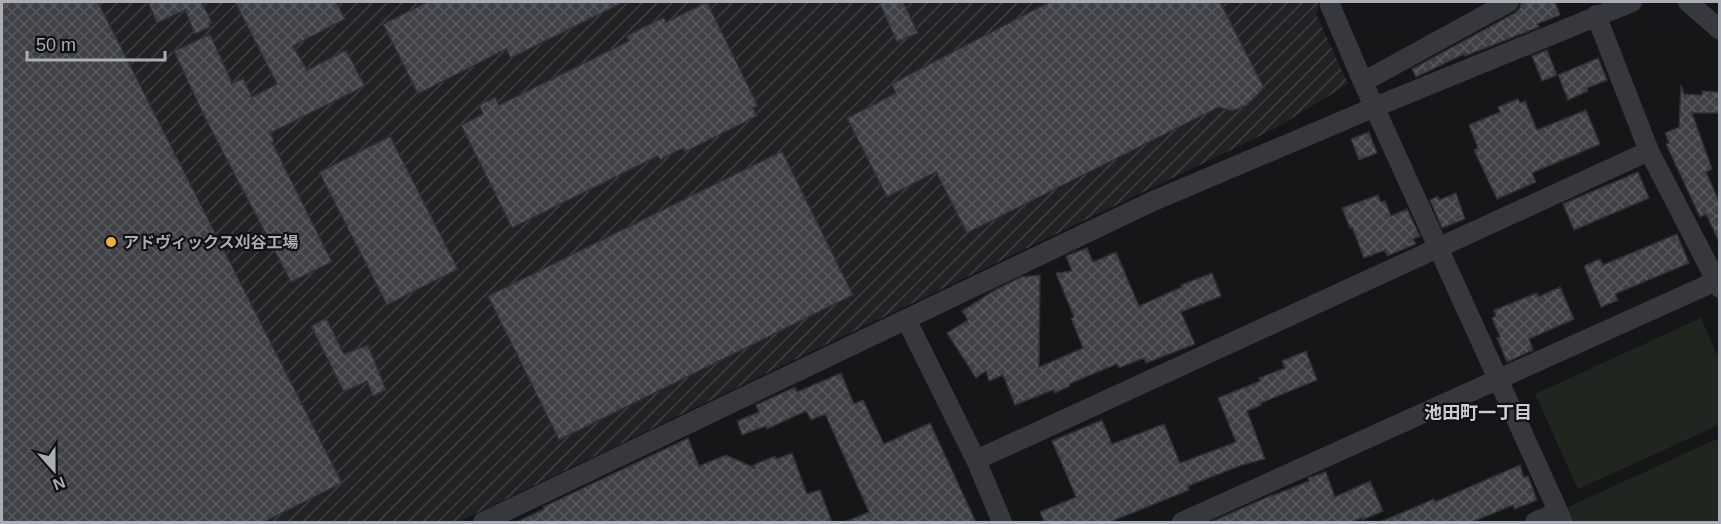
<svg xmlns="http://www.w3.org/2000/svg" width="1721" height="524" font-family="Arial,'Noto Sans JP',sans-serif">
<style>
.industrial{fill:url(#industrial-furrows)}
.green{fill:#1e261f}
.building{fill:url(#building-cross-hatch);stroke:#303034;stroke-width:1.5}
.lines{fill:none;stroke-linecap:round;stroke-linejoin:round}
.minor{stroke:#37383d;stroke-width:20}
.poi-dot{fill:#f2b134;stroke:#111113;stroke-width:2}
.labels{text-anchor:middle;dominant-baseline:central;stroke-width:4.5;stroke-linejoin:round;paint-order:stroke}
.poi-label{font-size:16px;font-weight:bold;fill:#a8adb8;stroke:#111113;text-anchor:start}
.neighbourhood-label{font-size:18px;font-weight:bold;fill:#c9ccd4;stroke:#111113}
</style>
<defs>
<pattern id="industrial-furrows" width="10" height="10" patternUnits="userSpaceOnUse" patternTransform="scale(1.5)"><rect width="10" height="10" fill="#222225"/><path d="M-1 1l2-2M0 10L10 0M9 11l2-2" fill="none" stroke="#3f3f43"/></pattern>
<pattern id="building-cross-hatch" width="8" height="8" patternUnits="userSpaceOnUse" patternTransform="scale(1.5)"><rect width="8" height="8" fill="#404145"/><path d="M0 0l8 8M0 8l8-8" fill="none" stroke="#595a5e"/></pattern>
</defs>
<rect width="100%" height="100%" fill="#161618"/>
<path class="industrial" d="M2,2H1321L1316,14L1348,84L1276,128L458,522H2Z"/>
<path class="green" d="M1701,318L1719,359V425L1578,489L1535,394Z
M1719,438V522H1575L1568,507Z"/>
<path class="building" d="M2,2H98L342,483L264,522H2Z
M148,2H204H202L212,23L209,24L210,27L195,34L185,10L157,23Z
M235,2H336L345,19L293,46L307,70L346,50L365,86L270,133L274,141L272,142L332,262L291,282L204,116L174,51L210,34L232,83L243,78L252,97L277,84Z
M427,2H624L511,58L506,49L418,94L383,24Z
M707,2L758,106L753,108L757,116L685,152L683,148L660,160L658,156L512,228L461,125L483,114L479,105L495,97L499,105L629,41L626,36L664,17L666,22Z
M879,2H903L918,33L897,42Z
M1049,2H1220L1264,88L1247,105L1232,111L1219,107L967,233L936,172L887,197L847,118L896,93L891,84Z
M1521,2H1555L1560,15L1537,24L1539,27L1465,56L1464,54L1416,77L1412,69L1515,13L1520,8Z
M1547,50L1557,75L1542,81L1532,56Z
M1598,58L1607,80L1587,88L1588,91L1568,100L1558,75Z
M1681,85L1684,94L1702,95V91L1719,92V113H1692L1712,169L1706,172L1719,201V242L1706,214L1700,217L1666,144L1669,143L1665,133L1679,127Z
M1518,99L1520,103L1525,101L1537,130L1586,110L1600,144L1532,173L1536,182L1497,199L1474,150L1478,148L1469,125L1500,112L1498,107Z
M1369,132L1377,153L1359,160L1351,139Z
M390,136L458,269L387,305L319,172Z
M782,151L853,295L559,440L488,296Z
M1638,172L1649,198L1574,230L1563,204Z
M1456,193L1465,219L1442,228L1430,200L1438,196L1439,200Z
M1378,195L1381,202L1385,201L1391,216L1407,209L1420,236L1413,239L1416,244L1387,256L1385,250L1364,258L1352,227L1350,228L1342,208Z
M1677,234L1689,263L1615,294L1618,300L1601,307L1584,266L1600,259L1603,265Z
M1087,248L1093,262L1116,252L1139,306L1182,287L1181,285L1212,273L1221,296L1181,312L1195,344L1146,363L1144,358L1119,368L1117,364L1069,384L1070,386L1055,393L1053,390L1015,405L1003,375L989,381L986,371L976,378L947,333L968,320L962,311L995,290L1021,277L1040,275L1039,367L1083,348L1071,318L1074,317L1056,273L1072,271L1066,256Z
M1560,287L1574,319L1529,339L1533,350L1507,362L1497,338L1500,337L1492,318L1496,316L1494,310L1537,293L1538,297Z
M326,318L344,354L368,345L386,390L373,396L367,381L344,392L311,326Z
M1306,351L1317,380L1261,403V405L1247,411L1265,459L1242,465L1188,486L1189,490L1110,522H1044L1040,512L1076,497L1052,441L1102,420L1112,444L1164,424L1180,463L1236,442L1218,398L1260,381L1259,378L1285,368L1282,361Z
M841,373L854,404L863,400L884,444L930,423L976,522H844L869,512L825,414L811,420L806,411L767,429L766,426L742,435L737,421L759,412L756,405L795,387L797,392Z
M688,438L699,466L726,455L755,468L753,465L775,456L776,459L792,453L807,494L820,490L832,522H517L544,509L543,507Z
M1520,465L1524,478L1528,476L1537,500L1515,509L1513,505L1472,522H1380L1434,499L1435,502Z
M1326,472L1335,497L1370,481L1383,511L1362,520V518L1351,522H1211L1272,495V496L1309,481L1308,478Z"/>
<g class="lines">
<path class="minor" d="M1331,2L1330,5L1363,82L1563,522
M1688,2L1720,30
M1596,15L1649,151L1720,288
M1363,82L1509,2
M906,319L976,460L1002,522
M976,460L1649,151
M483,522L1151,202L1375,107L1632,2
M1182,522L1716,281
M1535,522L1558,512"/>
</g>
<circle class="poi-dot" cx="111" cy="242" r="6"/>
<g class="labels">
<g class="poi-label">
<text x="123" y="242">アドヴィックス刈谷工場</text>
</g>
<g class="neighbourhood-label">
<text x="1478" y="413">池田町一丁目</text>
</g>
</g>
<rect width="1721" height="524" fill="none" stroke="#a8adb8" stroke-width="6"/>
<g transform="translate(54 470) rotate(159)" stroke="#111113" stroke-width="4.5" paint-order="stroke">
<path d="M0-4.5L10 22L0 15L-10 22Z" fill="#a8adb8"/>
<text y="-9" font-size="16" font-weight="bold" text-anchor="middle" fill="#a8adb8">N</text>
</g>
<path d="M27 51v9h138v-9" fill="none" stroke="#a8adb8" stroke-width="3"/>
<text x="36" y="51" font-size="18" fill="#a8adb8" stroke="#111113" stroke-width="4.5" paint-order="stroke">50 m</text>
</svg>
